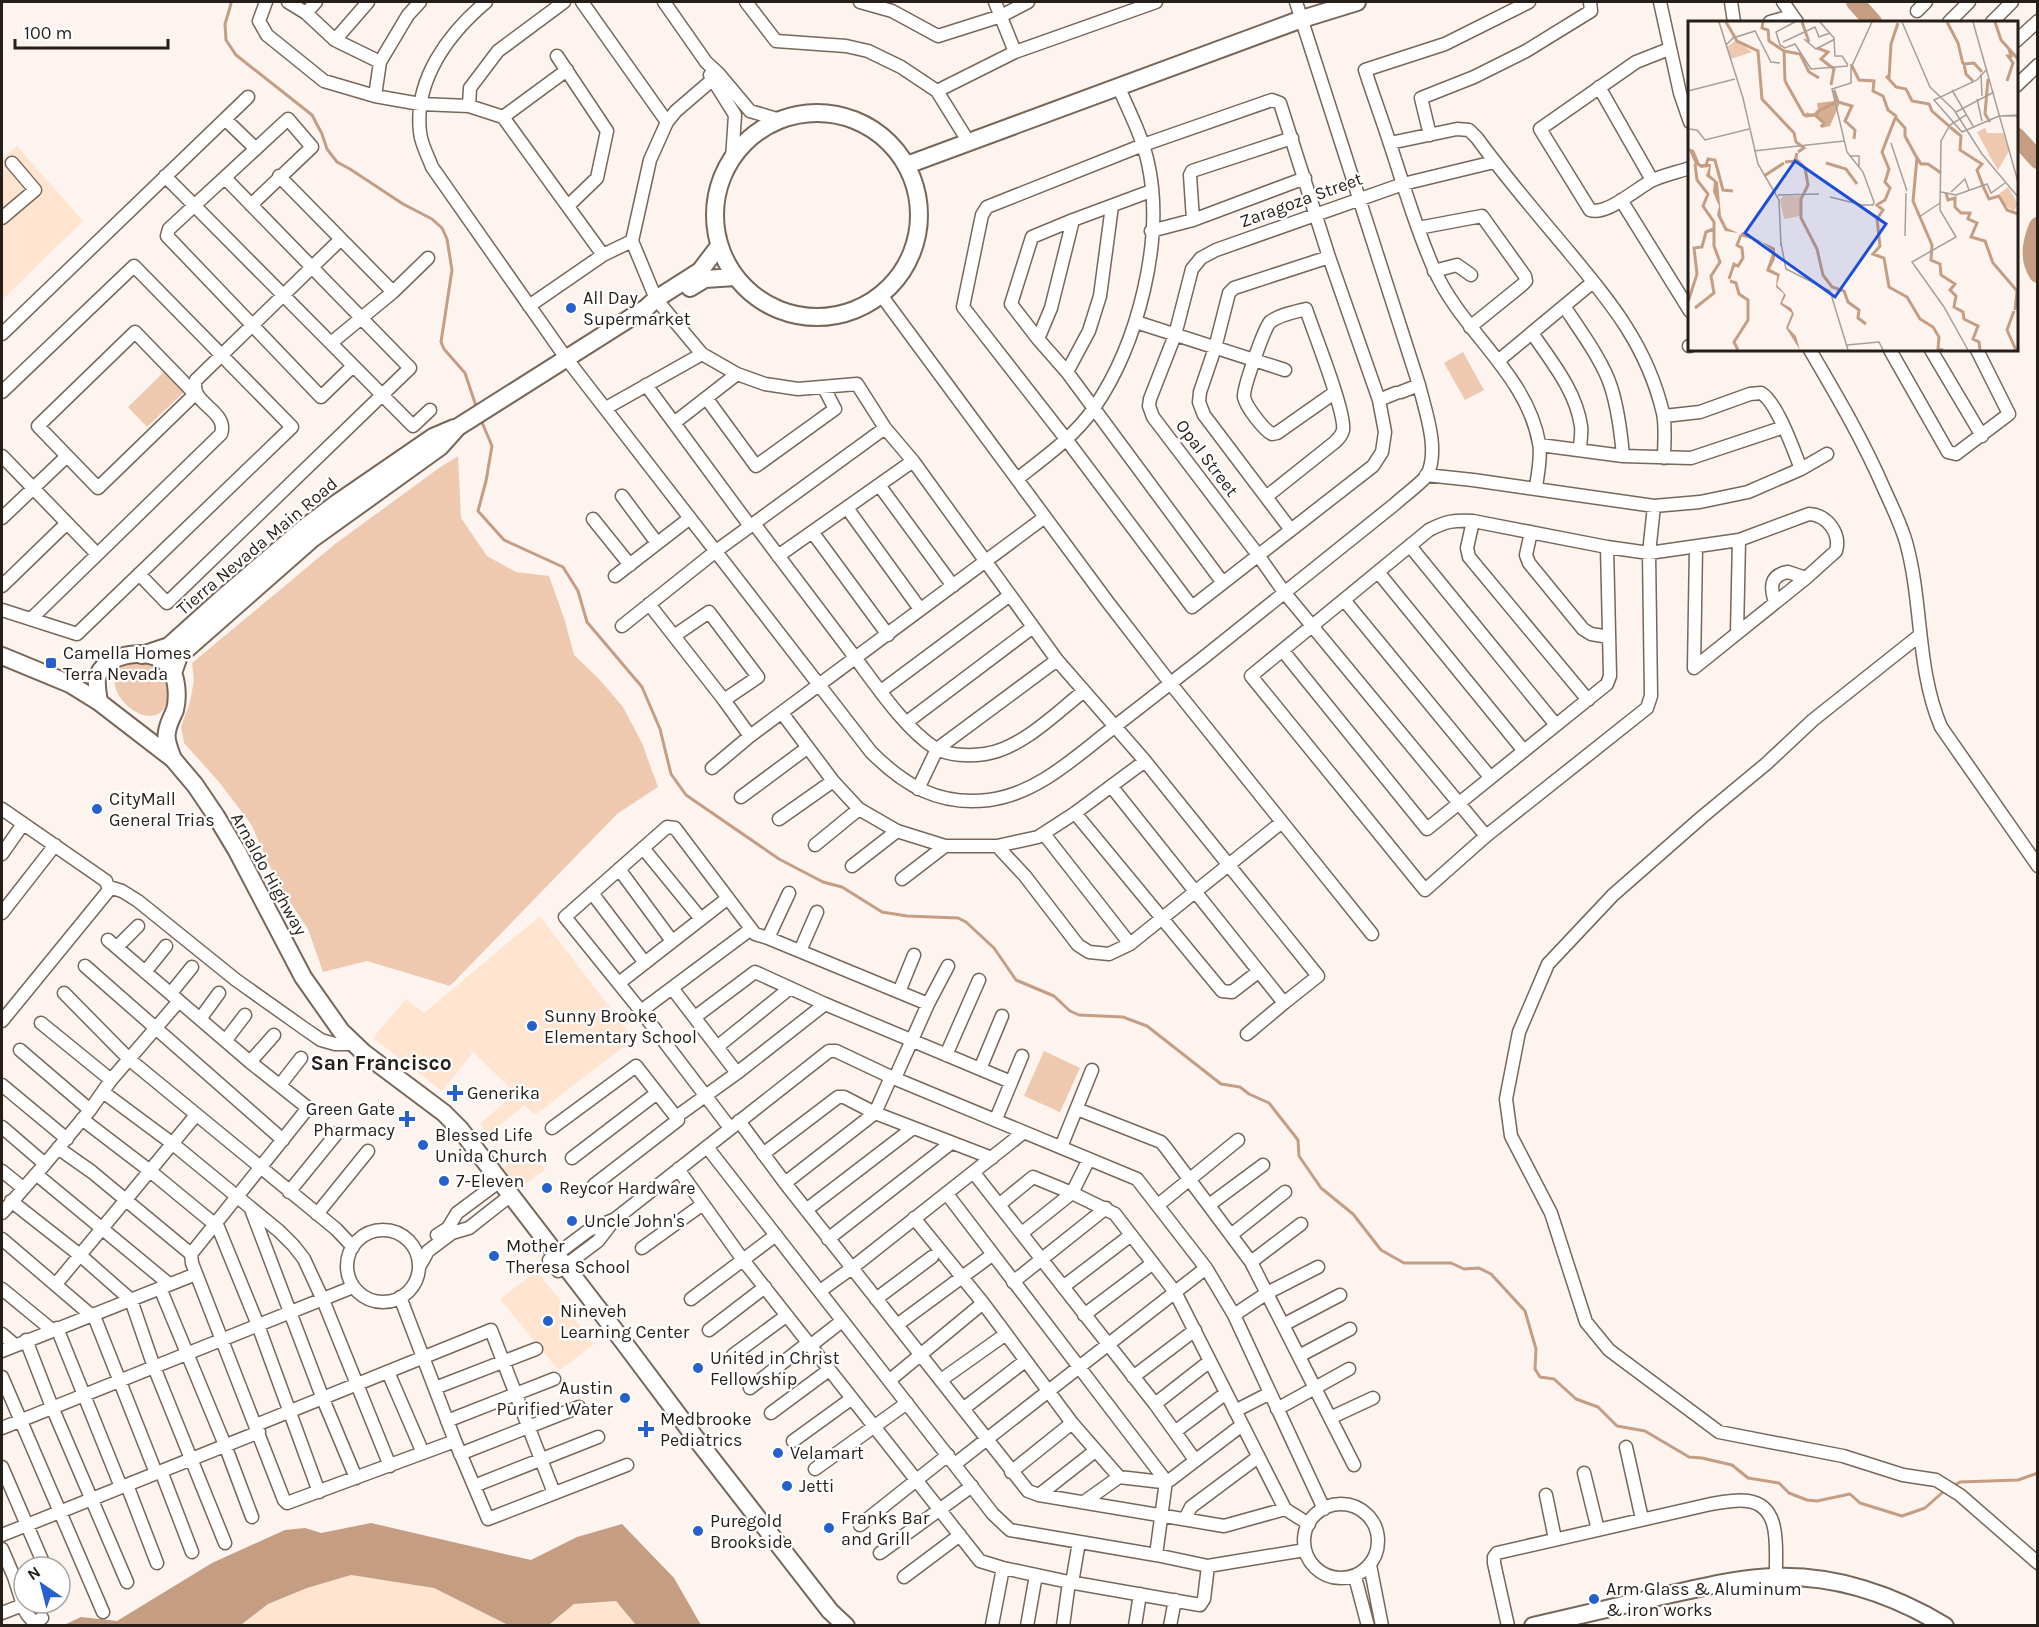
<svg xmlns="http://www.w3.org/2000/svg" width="2039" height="1627" font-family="Karla,sans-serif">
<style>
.built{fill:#ffe4d0}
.green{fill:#eec9af}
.water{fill:#c49d82}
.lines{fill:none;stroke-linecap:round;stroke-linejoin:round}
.stream{stroke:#c49d82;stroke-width:3}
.river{stroke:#c49d82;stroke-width:18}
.street-casing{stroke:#786659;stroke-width:15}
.secondary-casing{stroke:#786659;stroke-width:20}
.street{stroke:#fff;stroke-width:12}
.secondary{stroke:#fff;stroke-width:16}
.poi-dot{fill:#2560cd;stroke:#fff;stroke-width:2}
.labels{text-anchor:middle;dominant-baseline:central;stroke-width:4.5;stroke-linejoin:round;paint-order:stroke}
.street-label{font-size:18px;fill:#251e19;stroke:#fff}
.poi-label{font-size:18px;fill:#251e19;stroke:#fff;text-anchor:start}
.quarter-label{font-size:21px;font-weight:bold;fill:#251e19;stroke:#fff}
.inset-river{fill:none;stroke:#c49d82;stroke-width:3}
.inset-road{fill:none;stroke:#a79e99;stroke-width:1.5}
.view{fill:#1d4ed8;fill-opacity:0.15;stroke:#1d4ed8;stroke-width:3}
.inset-edge{fill:none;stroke:#251e19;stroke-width:3}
</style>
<rect width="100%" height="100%" fill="#fdf4ef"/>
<path class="built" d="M17,146L83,221L2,300V159Z
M540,916L634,1039L535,1115L524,1105L489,1135L480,1124L515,1093L474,1053L467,1049L472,1054L442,1091L373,1038L406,999L424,1013Z
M530,1149L545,1170L518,1189L503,1168Z
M537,1271L594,1344L559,1371L500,1299Z
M351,1575L434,1588L508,1625L241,1626L268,1604L307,1588Z
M616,1601L636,1625L549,1626L574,1604Z"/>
<path class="green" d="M1463,352L1484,390L1465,400L1444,363Z
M164,372L184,392L147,427L128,407Z
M458,456L461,518L487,556L516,572L549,576L565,621L574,655L600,680L623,707L642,743L658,787L617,814L450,986L367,961L323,972L308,929L278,884L251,824L219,782L184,743L181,727L190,702L194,680L192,663L335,544L439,468Z
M139,660C145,662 152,663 156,667C170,676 173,700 161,712C140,732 82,673 139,660Z
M1044,1051L1080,1068L1060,1112L1024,1096Z"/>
<path class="water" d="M371,1523L531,1560L577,1537L622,1524L674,1578L701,1625H636L616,1601L574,1604L549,1625H508L434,1588L351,1575L307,1588L268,1604L241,1625H64L81,1617L117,1621L212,1563L285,1530L305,1528L321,1533Z"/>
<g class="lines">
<path class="stream" d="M230,2L231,4L225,24L226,40L236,55L312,115L322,134L327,149L337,162L350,169L403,204L432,219L442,228L447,239L452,270L441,342L444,349L465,373L477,409
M481,420L492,446L486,481L478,511L504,540L563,567L578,591L587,622L642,687L660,729L671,774L686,795L779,859L823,882L842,887L882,912L907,916L958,918L966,922L994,948L1016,980L1054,996L1070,1011L1079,1015L1123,1017L1147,1026L1221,1084L1240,1087L1249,1094L1269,1103L1298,1140L1299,1156L1321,1188L1353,1214L1381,1250L1404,1263H1451L1464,1269L1479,1268L1491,1274L1525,1311L1536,1349L1535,1369L1540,1377L1554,1379L1576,1399L1598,1407L1617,1426L1645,1431L1689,1457L1702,1458L1732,1465L1748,1478L1779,1483L1789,1493L1807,1500L1817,1501L1850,1494L1860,1503L1902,1516L1925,1508L1944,1491
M1953,1486L1960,1482L2018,1480L2038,1473"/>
<path class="river" d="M1855,2L1873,22
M2016,136L2038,160
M2038,226C2031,242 2028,259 2038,274"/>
<g class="street-casing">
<path id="street" d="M266,2L259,21L267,35L324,81L375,96L420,104L469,106L503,117L603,255
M288,2L306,13L335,40L380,62
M486,2C448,34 414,80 420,132C421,144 428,156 432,167L566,358L871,752C905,786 939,806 989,800C1036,794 1073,759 1109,731C1141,706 1172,682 1203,658C1267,606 1331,555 1395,504C1403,496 1421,484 1427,475C1440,450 1425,410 1419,385L1296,2
M582,2L667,122
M664,2L706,62L719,74L750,111L780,120
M746,2L776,41L846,46L868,51L901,67L937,91L968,141
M860,2L892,11L938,36L1001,16L1028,2
M995,2L1015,52
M1529,2L1445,44L1365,70C1373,95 1382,119 1390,144C1404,186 1416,229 1434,269C1461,331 1527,374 1539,443C1542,457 1537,475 1536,489
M1660,2L1680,93L1690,122
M1731,2L1734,22
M1783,2L1797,22
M1917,11L1926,2
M306,13L316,2
M1770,22L1791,16
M1949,22L1969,2
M1992,22L2012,2
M335,40L368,2
M2016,41L2038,21
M1669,49L1636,62L1540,129L1590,210C1607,216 1638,187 1653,180C1664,175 1678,172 1690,168
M557,56L607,131L597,178L568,206
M719,74L676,111L667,122L650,160L632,241L656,299L702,354L737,374L765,384L798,389L857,384L885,428L913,461L1057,660L1145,761L1318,976L1284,1003L1111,786
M710,75L735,115L732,159
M2016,86L2038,65
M1599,87L1652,180
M937,91L1015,52L1156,2
M375,96L380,62L408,15L420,2
M1272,100L1280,103L1329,257L1379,400L1385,432L1382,452L1373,466L1192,607L1066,439L963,307L982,215L987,207L1143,145Z
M469,106L470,88L498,51L564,2
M503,117L567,70
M225,119L256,149
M1430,135L1421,98L1474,77L1526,51L1591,11L1590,2
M1390,143L1457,129L1469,130L1477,138C1506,178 1538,215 1569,252C1612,304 1647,346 1663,413C1666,427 1664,444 1664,458
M165,176L413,426L430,410
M279,176L393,292
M1151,191L1073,220L1032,237L1011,304L1038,339L1067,372L1223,583
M1621,200L1690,311
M251,205L312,147L288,119L169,229L167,236L321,397L353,366
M2,218L35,190L12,163
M1193,220L1190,175L1192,171L1292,138
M1418,228L1482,216L1525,276L1526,281L1522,285L1470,327
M1151,231L1193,220L1305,178
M1434,271L1457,265L1471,275
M881,295L1107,601L1171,684L1372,934
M529,306L603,255L632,241
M1564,306C1579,329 1603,361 1611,387C1618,409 1621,433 1623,456
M1136,322L1285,370
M135,332L195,394L98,488L38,426Z
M1532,333C1551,361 1576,391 1581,426C1582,434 1580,442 1580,450
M2,334L248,97
M1038,339L1051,308L1073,220
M331,343L393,292L428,258
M1689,346H1690
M1810,350C1837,396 1864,442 1885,491C1893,508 1901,525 1906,542C1923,603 1916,668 1941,727L2038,866
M1890,350L1948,452L1956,454L2009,414L1977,350
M1931,350L1982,436
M1498,361L1593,282
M1067,372L1089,331L1100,296L1112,206
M646,385L750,526
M2,392L134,266L292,427L77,634L2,610
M1401,392L1419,385
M707,399L756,466L835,409L824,388
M1379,400L1396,393
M606,408L702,354
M1664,416L1700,412L1750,394L1761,393C1777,402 1794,451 1801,469
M674,423L737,374
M1540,445L1623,456L1691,458L1784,427
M2,456L97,554
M1426,475L1473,480L1654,506L1700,502L1748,492L1801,469L1827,454
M1017,479C1044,458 1075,436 1094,408C1138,344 1165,239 1148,163C1142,136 1129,111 1118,86
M879,485L953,586
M622,496L657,543
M1266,497L1335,442C1339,438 1342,435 1343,430C1346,412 1313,331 1306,309C1294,312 1279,315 1270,322C1264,329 1243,388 1244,397C1246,407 1264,430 1272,434L1277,433L1334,393
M1654,506L1649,553L1651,696L1647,708L1486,836L1425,890L1251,676L1429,530C1446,521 1454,520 1473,521L1607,547L1649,553L1739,540L1809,514C1827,515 1841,533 1836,551L1806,578L1694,668
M847,508L920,609
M2,518L67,456
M593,519L630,565
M1473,521L1467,548L1469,557L1588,700
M755,525C788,568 821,612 854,656C875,684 905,729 935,748C948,756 970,756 985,754C1021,749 1056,713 1084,691
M1291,530L1204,415L1199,402L1200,392L1215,348L1229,293L1234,288L1329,257
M1531,532L1526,555L1529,563L1583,629L1591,634L1609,637
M813,533L888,635
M1410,546L1556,725
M778,556L913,461
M1378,572L1524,751
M139,574L167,603L410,368L225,178
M615,576L690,518
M2,586L67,523
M1344,600L1490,777
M1775,602C1770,587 1770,575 1788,572L1806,578
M649,604L724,700L750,736
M32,618L221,434C229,410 188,404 196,380L341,239
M622,626L716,551L885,428
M1737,633L1739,540
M1920,635L1813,720L1766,764L1702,817L1613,895L1548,964L1519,1032L1506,1099L1511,1136L1551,1213L1586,1322L1609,1350L1719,1432L1843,1456L1903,1475L1936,1480L1960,1495L2038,1563
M674,636L709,612L758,677L724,700
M1283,651L1427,829L1607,684L1610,676L1607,547
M1694,668L1696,547
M881,691L1010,595
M782,713L833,781L859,809L897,831L945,846H997L1038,837L1075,813L1145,761
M907,722L1033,627
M712,768L750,736L1045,517
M918,789L937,749L1057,660
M741,797L807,748
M2,809L106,881L109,890L2,1021
M1075,813L1222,991L1232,992L1258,972
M779,819L833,781
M1044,834L1130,944
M1486,836L1284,592L1258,555L1153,417L1149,406L1150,399L1175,335L1192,269L1201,258L1216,250L1403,184L1494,162
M815,845L859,809
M997,846L1025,876L1078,945L1089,952L1109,954L1130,944L1282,822
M643,848L701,919
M2,854L23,824
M852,866L897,831
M619,869L672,941
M902,879L945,846
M109,887L122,891L138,901L236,980L305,1029L321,1040L335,1044H354
M592,893L645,963
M2,913L55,845
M768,938L928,1004L895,1078
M108,940L250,1062L308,1108L191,1254
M117,947L138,926
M800,951L817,912
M85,966L283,1140
M145,972L166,946
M619,983L728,898
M672,988L737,1073
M899,992L914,955
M64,993L130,1060L336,1229L353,1247
M171,993L192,967
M928,1004L948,966
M641,1011L751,929
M695,1017L755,972L825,1004L1011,1082
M200,1019L219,993
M41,1023L111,1080
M1247,1034L1284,1003
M226,1040L245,1015
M717,1047L790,988
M20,1050L90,1110
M946,1055L979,980
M250,1062L274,1035
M980,1069L1002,1016
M2,1085L67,1139
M280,1085L301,1058
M103,1092L173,1144L279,1231L294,1246L304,1259L323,1300L390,1466
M1077,1109L1161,1142L1166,1148L1251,1262L1354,1465
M82,1119L150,1171L218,1227L258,1325L319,1492
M996,1119L1022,1056
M739,1121L785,1183L1028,1491L1039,1495L1224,1526L1285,1509L1309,1524
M2,1127L45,1164
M552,1128L636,1066L676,1117L737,1073L825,1004
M730,1128L641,1011L565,917L667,827L675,828L755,934L768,938L789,893
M707,1147L993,1514L1010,1530L1156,1555L1208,1566L1305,1550
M1061,1147L1092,1070
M58,1148L92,1172L191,1254L192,1263L284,1500L287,1503L455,1441
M763,1154L838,1097H844L875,1113L992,1158
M572,1158L657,1093
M1089,1159L1072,1193L1115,1214L1175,1292L1285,1509
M678,1169L703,1204
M2,1171L23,1188
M974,1173L1155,1404L1195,1460
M36,1174L169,1284
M785,1183L875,1113L891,1077
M594,1185L678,1120L676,1117
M289,1192L337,1133
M947,1194L1166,1481L1156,1555
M11,1201L81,1256L131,1300L154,1367L225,1543
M1000,1204L1033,1177L1072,1193L1022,1233
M1158,1205L1238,1140
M1209,1205L1263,1165
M251,1209L323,1399L356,1478
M806,1210L913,1128
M2,1213L45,1164L90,1110L111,1080L179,1001
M317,1214L368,1151
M914,1218L983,1303L1072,1423L1119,1477L1162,1482L1170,1480L1242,1425
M347 1266a36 36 0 1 1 72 0a36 36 0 1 1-72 0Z
M437,1235L448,1228L457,1213L500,1181
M1231,1235L1285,1192
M2,1239L92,1316L96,1321L156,1473
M828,1239L951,1143
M642,1248L703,1204L743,1260L980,1561L1003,1568L1069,1582L1200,1605L1204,1599L1208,1566
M549,1260L589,1230L613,1220
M1251,1262L1301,1224
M419,1267L428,1251L452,1233L469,1228L511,1195
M558,1271L598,1241L614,1220L829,1051H836L891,1077L1137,1179L1206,1268L1234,1315L1324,1509
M1013,1282L1106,1208
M56,1284L196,1115
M1063,1287L1131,1235
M160,1288L225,1445L252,1517
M2,1289L52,1330
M820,1291L852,1268L1024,1132
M400,1297L455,1441L488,1519L627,1465
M691,1299L776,1235
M876,1299L932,1257
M1084,1315L1153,1263
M1234,1315L1267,1293L1318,1267
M897,1325L992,1255
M1283,1325L1340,1295
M57,1328L121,1487
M709,1330L765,1287
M2,1334L15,1345
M26,1340L52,1407L127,1582
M810,1346L842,1321
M2,1351L196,1274
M733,1355L786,1316
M1299,1356L1350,1329
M388,1372L423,1453
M2,1377L103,1612
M1133,1377L1195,1330
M890,1380L983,1303
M941,1380L1006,1334
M435,1388L536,1349
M750,1388L808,1343
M1155,1404L1210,1361
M963,1409L1025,1361
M1277,1409L1349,1369
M1235,1411L1270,1393
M771,1413L829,1370
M1330,1418L1373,1398
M447,1421L554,1379
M256,1425L491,1330L554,1493
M2,1428L353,1287
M1176,1431L1226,1393
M793,1441L851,1399
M1626,1447L1642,1519
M460,1454L579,1407
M955,1464L1206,1268
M2,1467L45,1567
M815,1469L907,1403
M161,1471L192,1552
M1011,1472L1072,1423
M1584,1473L1598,1530
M127,1485L157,1563
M474,1486L598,1437
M1039,1495L1095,1451
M1546,1495L1555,1539
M1084,1502L1119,1477
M1304 1541a37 37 0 1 1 74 0a37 37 0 1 1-74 0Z
M1185,1519L1191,1507L1258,1457
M860,1525L948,1455
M2,1535L259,1432
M2,1549L14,1577L23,1605L2,1613
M880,1553L972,1486
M1370,1565L1382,1626
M904,1577L960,1535
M1355,1577L1368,1626
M1072,1583L1079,1542
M23,1605C25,1612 29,1619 36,1622L42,1618
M992,1625L1003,1568
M1027,1626L1036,1575
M1063,1626L1069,1582
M1135,1626L1140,1594
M1170,1626L1175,1600
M1508,1626L1494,1563V1557L1497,1553L1711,1504C1723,1502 1736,1499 1748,1501C1783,1506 1775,1551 1776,1577"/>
</g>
<g class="secondary-casing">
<path id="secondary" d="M715 215a102 102 0 1 1 204 0a102 102 0 1 1-204 0Z
M907,165L1302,19L1357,2
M690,288L705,279L735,277
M142,655L169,646L228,593L304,528L337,503L433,437L454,428
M2,656L70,684L99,702L173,759L195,785L216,816L237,851L303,977L341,1031L364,1053L444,1113L460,1129L613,1328L694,1436L830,1611L846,1626
M173,673L179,656L312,539L440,447L458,427L646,308L656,299L700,271L719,246
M99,702C98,694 95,683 98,675C110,649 163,646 173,673C177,683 178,699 175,710C172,717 168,724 167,732C165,740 170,751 173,759
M1533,1626C1576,1616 1619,1606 1662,1596C1700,1588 1737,1578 1775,1577C1835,1575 1894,1595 1945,1626"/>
</g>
<use href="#street" class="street"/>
<use href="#secondary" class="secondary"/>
</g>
<g class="poi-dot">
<circle cx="571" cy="308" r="6"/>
<rect x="45" y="657" width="12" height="12" rx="3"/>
<circle cx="97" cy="809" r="6"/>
<circle cx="532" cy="1026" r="6"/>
<path d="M452 1084h6v6h6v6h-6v6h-6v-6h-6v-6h6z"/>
<path d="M404 1110h6v6h6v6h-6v6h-6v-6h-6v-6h6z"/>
<circle cx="423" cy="1145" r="6"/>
<circle cx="444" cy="1181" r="6"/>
<circle cx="547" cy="1188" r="6"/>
<circle cx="572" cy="1221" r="6"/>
<circle cx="494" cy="1256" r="6"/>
<circle cx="548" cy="1321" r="6"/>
<circle cx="698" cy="1368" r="6"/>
<circle cx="625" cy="1398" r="6"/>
<path d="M643 1420h6v6h6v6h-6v6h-6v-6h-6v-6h6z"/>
<circle cx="778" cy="1453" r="6"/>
<circle cx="787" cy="1486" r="6"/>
<circle cx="829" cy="1528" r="6"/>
<circle cx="698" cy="1531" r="6"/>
<circle cx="1594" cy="1599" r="6"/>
</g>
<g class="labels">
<g class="street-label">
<text transform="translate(1301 200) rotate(-20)">Zaragoza Street</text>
<text transform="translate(1207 458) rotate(53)">Opal Street</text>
<text transform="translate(257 546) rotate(-40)">Tierra Nevada Main Road</text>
<text transform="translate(269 874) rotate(61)">Arnaldo Highway</text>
</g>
<g class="poi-label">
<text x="583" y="298">All Day<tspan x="583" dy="21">Supermarket</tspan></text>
<text x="63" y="653">Camella Homes<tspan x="63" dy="21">Terra Nevada</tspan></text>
<text x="109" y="799">CityMall<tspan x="109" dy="21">General Trias</tspan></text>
<text x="544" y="1016">Sunny Brooke<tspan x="544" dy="21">Elementary School</tspan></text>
<text x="467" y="1093">Generika</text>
<text x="395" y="1109" text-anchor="end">Green Gate<tspan x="395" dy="21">Pharmacy</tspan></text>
<text x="435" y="1135">Blessed Life<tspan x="435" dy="21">Unida Church</tspan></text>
<text x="456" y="1181">7-Eleven</text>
<text x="559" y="1188">Reycor Hardware</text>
<text x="584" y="1221">Uncle John's</text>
<text x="506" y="1246">Mother<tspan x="506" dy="21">Theresa School</tspan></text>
<text x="560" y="1311">Nineveh<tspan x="560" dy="21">Learning Center</tspan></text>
<text x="710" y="1358">United in Christ<tspan x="710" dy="21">Fellowship</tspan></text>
<text x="613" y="1388" text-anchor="end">Austin<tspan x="613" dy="21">Purified Water</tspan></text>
<text x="660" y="1419">Medbrooke<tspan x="660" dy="21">Pediatrics</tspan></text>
<text x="790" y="1453">Velamart</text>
<text x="799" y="1486">Jetti</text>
<text x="841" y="1518">Franks Bar<tspan x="841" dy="21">and Grill</tspan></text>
<text x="710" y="1521">Puregold<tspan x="710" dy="21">Brookside</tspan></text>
<text x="1606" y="1589">Arm Glass &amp; Aluminum<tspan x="1606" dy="21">&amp; iron works</tspan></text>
</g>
<g class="quarter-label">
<text x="381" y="1063">San Francisco</text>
</g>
</g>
<g transform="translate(1688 21)">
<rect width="330" height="330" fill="#fdf4ef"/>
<path d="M47,20L51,21L64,31L43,38L39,26ZM297,107L299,112H315L321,130L310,149L301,134L297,135L301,133L289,111ZM320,166L330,183L326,190L314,182L312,172ZM95,175H113L112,195L96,198L92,179Z" fill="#eec9af"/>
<path d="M146,67L152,82L142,105L134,107L135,102L128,95L117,97L119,91L123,94L130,90L129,82L146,80Z" fill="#d6af93"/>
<path d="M0,127L6,129L12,143H23L22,154L30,161L33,195L39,207L50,212L37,210L29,194L31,185L25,171L26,161L18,155L21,146L13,147L7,143ZM54,211L87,227V238L82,248L92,253L89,264L98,274L94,282L103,287L106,293L100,307L108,315L112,329L98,307L104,292L92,283L96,273L88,266L89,255L78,250L85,230L74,221L52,215Z" fill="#c49d82"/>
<path class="inset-river" d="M38,1L49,20L70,30L74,78L106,112L108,121L116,127L110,131M75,1L74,7L80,9L81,20L96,30L112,33L121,51L131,57M114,1L121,21M259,1L270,22L275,43M307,1L313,19L330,38M129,27L140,31L133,38L146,48L143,64M96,30L97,60M163,43L171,59L186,60L185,70L195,75L200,89L208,95L194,131L201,148L197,161L202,167L197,179L189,184L195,189L189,198L192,225L185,233L196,237L201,266L219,276L232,298L245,306L251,316L250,328L255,329M275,43L286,42L294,51M276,43L278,53L285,60M198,55L208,66L218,68L224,80L241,83L244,90L261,105M201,57L203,23L210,2M300,58L297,93L302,101M97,60L116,94H128M319,60L325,42L320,35H323L321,28M146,69L150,81L164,85L157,100L167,109L166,118M208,97L217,107V115L229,137L225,180L244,224L243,239L252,243L253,254L267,263L262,269L268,275L266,286L275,291L276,298L290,305L285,318L291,321L292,329M133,106L136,102L128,95L129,91L146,82M262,106L273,115L272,129L294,143L289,149L295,165M228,135L233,143H240L253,152M107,137L117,147L120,164L113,178V197L129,228L135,254L144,266L156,270L160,281L171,289L170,297L178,303M97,141L107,140L109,132M138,142L158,148L169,163M18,144L20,138L27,139L35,169L45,170M76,155L96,142M295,165L301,178L311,175L319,189L330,193M258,172L260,179L267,177V186L273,192H282L280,198L289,202L283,216L297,220L305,242L330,271M41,258L46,243L50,245L55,237L54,227L49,224L53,214M42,260L48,262L51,273L60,279V299L46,321L50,329M0,281L9,253L6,227L14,226L18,211L26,208M7,287L26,272L23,255L32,241L26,225V201L15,185L20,173L9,159L7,143M327,289L329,271M326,290L319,309L328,329"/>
<path class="inset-road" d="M31,1L55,77L70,143L91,179L93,225M107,1L88,11L92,24L97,27L107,23L123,48L160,45M132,1L146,17L147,35H154L160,44M214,1L242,66L266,89L294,133L330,176M285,1L330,161M116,18L128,28L147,18M95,21L127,6L131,16L142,12M38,24L45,17L67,10L83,41L92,42M299,48L289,59L246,79L274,111L311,95M293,53L294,75M264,69L285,105M0,70L47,58M289,78L294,100M268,91L306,71M278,94L262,104L253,120L252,189L268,216L224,241L256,286L280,329M330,94L312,95H330M0,108L9,109L17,119L61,108M203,122L219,170M66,130L156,120M161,135H171V145M253,171L268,174L299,163L303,172L317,162M263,171L277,158L281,169M90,174L131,173M142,176L174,184H185L186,181L175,151L159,131L144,68L163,62V47L184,1M231,196L252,182M217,215L218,172M93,222L98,248L142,270L160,329M159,324L191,321L195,329"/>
<path class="view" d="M107,140L198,203L147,276L57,212Z"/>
<rect width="330" height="330" class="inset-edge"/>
</g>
<rect width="2039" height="1627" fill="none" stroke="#251e19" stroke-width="6"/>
<g transform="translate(42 1585) rotate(325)"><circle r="28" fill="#ffffff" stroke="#a8a5a3" stroke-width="1.5"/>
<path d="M0-4.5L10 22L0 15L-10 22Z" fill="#2560cd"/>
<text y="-9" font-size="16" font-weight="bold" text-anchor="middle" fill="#251e19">N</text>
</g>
<path d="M15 39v9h153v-9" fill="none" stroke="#251e19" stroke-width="3"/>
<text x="24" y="39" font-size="18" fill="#251e19" stroke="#ffffff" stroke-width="4.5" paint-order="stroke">100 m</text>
</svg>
